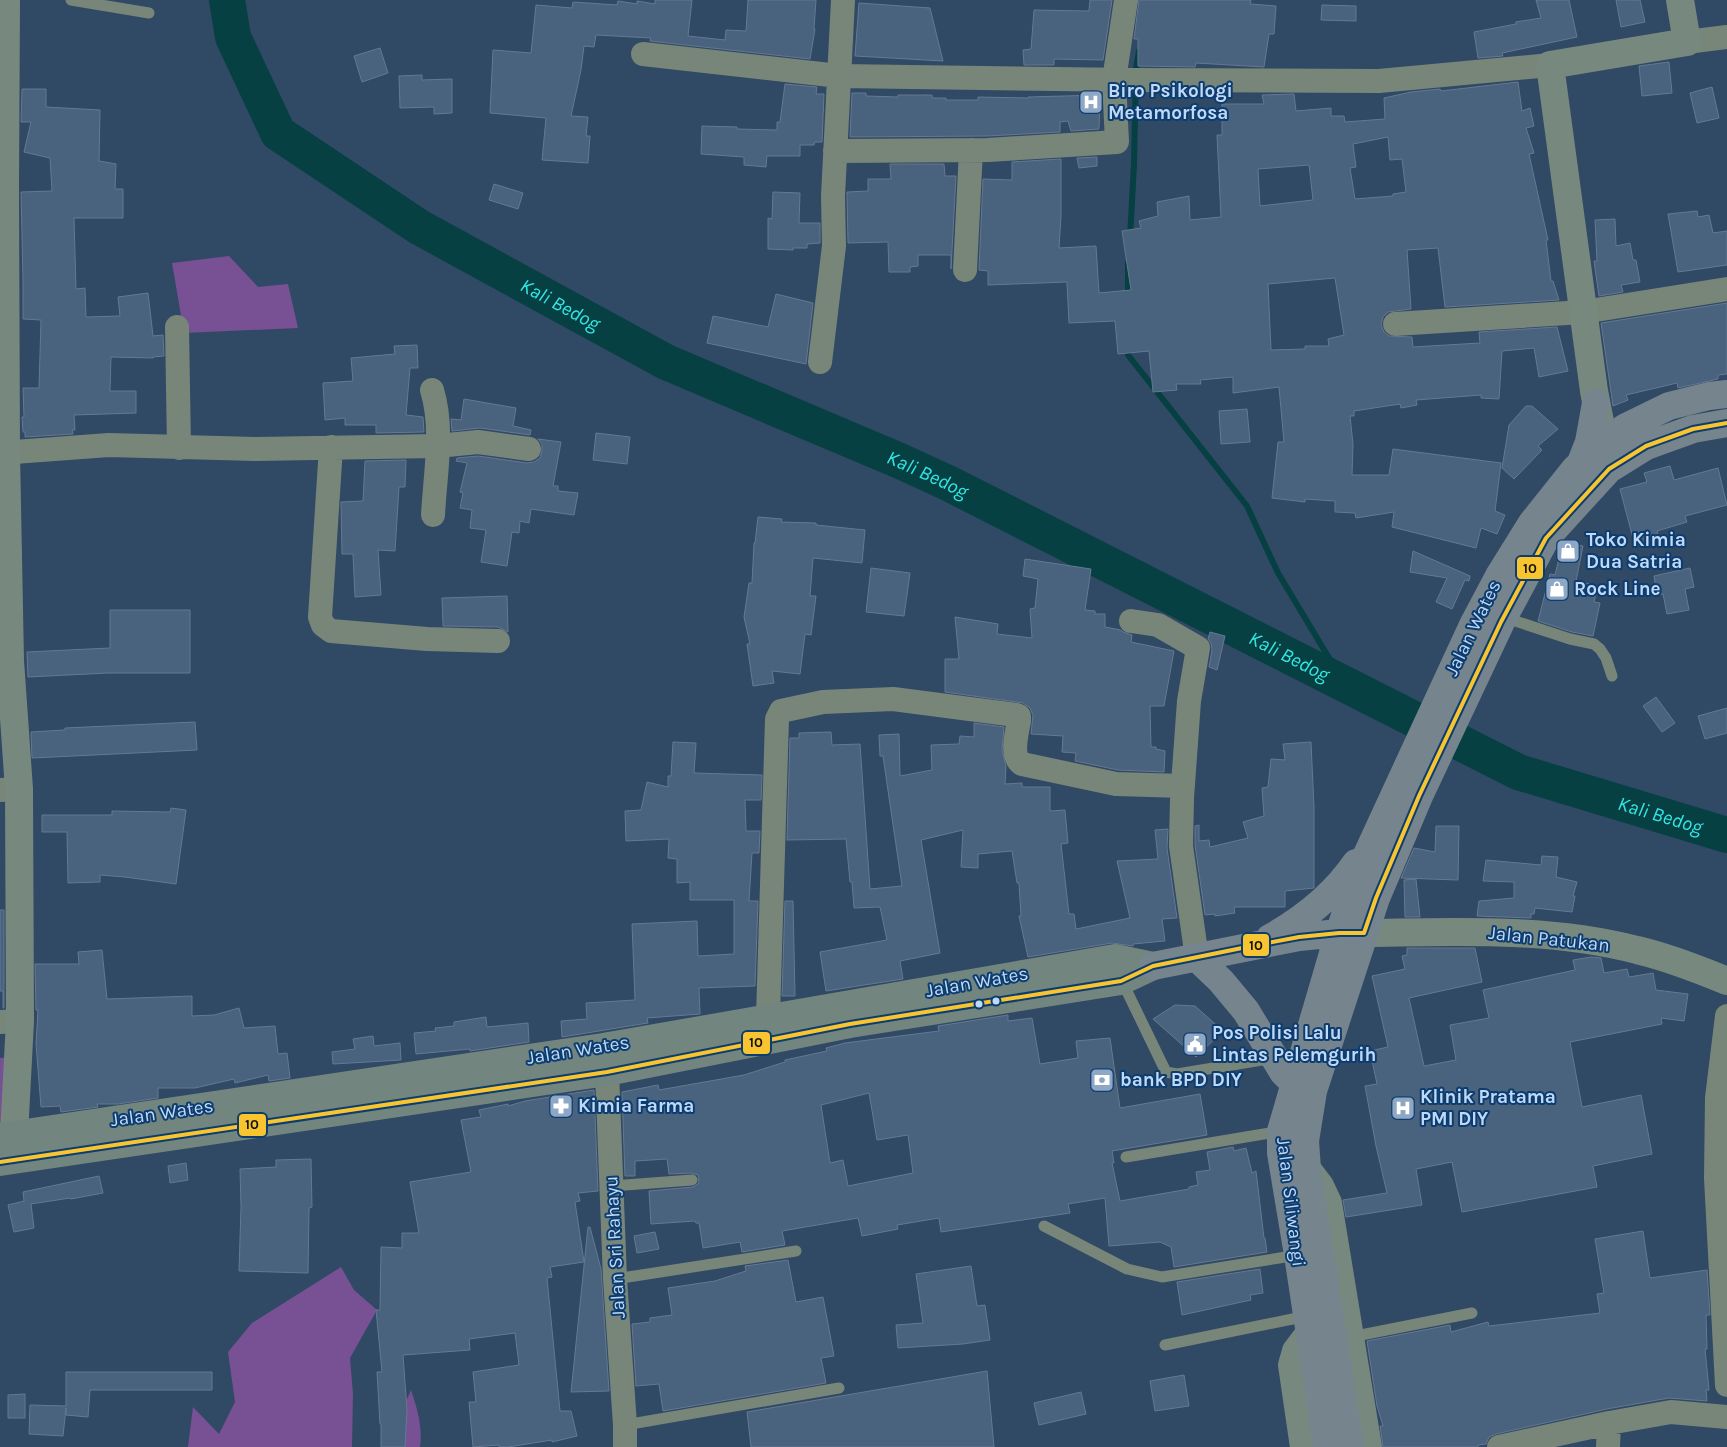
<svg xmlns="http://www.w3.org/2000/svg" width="1727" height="1447" font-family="Karla,sans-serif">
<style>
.green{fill:#775193}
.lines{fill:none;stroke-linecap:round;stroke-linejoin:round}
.stream{stroke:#064042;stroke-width:6}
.river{stroke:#064042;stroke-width:36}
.building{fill:#49627e;stroke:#657991;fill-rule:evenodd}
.lane{stroke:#788679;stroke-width:11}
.street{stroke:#788679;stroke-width:24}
.secondary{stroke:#77897e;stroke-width:28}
.primary{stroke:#72867f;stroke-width:28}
.highway{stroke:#76858d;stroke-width:28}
.bus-1-casing{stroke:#0d3d6f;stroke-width:8}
.bus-1{stroke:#f8c530;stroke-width:4}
.bus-dot{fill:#c0d9f8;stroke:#0d3d6f;stroke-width:2}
.labels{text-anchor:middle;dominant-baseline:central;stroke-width:4;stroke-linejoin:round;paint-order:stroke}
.poi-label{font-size:19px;font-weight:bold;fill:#c0d9f8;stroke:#0d3d6f;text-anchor:start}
.street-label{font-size:19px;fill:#c0d9f8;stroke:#0d3d6f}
.water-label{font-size:20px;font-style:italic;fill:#33e6e4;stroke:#0d3d6f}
.line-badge{stroke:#0d3d6f;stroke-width:2}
.pale-badge-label{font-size:14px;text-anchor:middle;font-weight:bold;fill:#111}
</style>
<rect width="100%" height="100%" fill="#304965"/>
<path class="green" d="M229,256L258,287L288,284L298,328L184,333L172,263Z
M11,1057L0,1130V1058Z
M341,1267L354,1290L377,1310L350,1358L353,1394L352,1447H188L193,1407L219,1434L235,1402L228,1352L252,1323Z
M411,1390C417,1408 423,1427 420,1447H386Z"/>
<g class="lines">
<path class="stream" d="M1130,238L1134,164L1136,69L1139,51
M1128,298V263
M1128,346V355L1247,506L1278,573L1344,683"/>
<path class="river" id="s1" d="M227,0L233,37L278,133L419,227L666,362L900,461L948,483L1518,772L1727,835"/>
</g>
<path class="building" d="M655,0H692L688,36L725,40L726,30L746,31L748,0H816L814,29H815L810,59L650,41L651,38L596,35L594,47L584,46L581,70L571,116L588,117L586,136H590L588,163L542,160L546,118L490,113L493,50L531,53L536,5L572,8L573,2L617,5L618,1L637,4V1L655,4Z
M1090,0H1112L1103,60L1054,59V65H1024L1023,50L1031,49L1034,10L1089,11Z
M1139,0H1251L1250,4L1276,6L1274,34H1269L1264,67L1196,63L1195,67L1138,66V39H1134Z
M1536,0H1569L1577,37L1502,53L1503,56L1478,58L1474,32L1516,24V22L1541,18Z
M1616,0H1640L1645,22L1621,27Z
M859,3L930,8L943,61L855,56Z
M1322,5L1356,6V21L1321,20Z
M380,48L388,73L362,82L354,56Z
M1669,62L1672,93L1642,96L1639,66Z
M422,75V80L452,79V113L434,114V107L400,108L399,76Z
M1518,82L1522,111L1530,108L1534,126L1526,128L1534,153L1529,154L1548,240H1546L1551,281H1553L1559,300L1445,307L1438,248L1407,250L1411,309L1388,312L1383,317L1381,325L1384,332L1389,336L1412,337L1413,347L1480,343L1479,332L1557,327L1568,371L1539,377L1534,348L1502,351L1499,399L1481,398V395L1416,400L1417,405L1401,408L1400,404L1354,411V416H1350L1353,444L1352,475H1389L1393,449L1501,463L1495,511L1505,515L1497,534L1481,528L1476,548L1392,527L1394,512L1356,518L1355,513L1335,512V501L1305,499V502L1272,498L1278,442H1284L1279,387L1233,393V377L1200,380L1201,384H1176L1177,390L1153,392L1149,351L1118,354L1115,321L1069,323L1067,282L988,285V271L979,270L983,179L1012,180V162L1061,159V216L1059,248L1096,246L1099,293L1131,290L1122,231L1141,228L1139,221L1158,216L1157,202L1189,196L1190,220L1221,217L1217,135H1222V104H1264L1262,95L1294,94L1296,111L1331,108V116H1344L1345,122L1385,119L1384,98L1411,92L1440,89L1441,91ZM1388,137L1390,160L1402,159L1406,192L1393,194V196L1355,199L1350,168L1356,167L1353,144ZM1309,165L1313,200L1260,206L1258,169ZM1335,278L1344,335L1328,339L1329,346H1305V349L1271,350L1268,284Z
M785,84L817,87L816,94H824L822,142H815L814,145H800V156H767L766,167L744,165V157L701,154L702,126L737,127V129L777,130V122H780Z
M1712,87L1719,118L1697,123L1690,93Z
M22,89H46V107L100,110L99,161L116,164L115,189H123V218H74L76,289L85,288L86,317L120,316L118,297L148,293L153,336L163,335L164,356L153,357V358L111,357L110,391H136V413L74,415L75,430H72L73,434L25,437V432H23L22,417H24L23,388H39L41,320L23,319V280L21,192L52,191L50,158L24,152L31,122H21Z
M852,93H866V96L898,97V95H932V98H946V100H978V97L1028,98V97L1100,95L1099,129L1071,131L1068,121L1060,122V132L988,136L850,137Z
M1097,157V166L1079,168L1077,158Z
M890,164H944L945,176H956L951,269V255H918V266L910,267V272H889L888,242L848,243L847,192L868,191V179H891Z
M494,184L523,193L518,209L489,200Z
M773,192L800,193L799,223H820V243L807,244V248H793V250L768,249V218L772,219Z
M1697,211L1698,217L1709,215L1713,233L1727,231V265L1678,272L1668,214Z
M1615,219L1616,246L1630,243L1633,260H1636L1640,282L1621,285L1623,292L1599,296L1594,261H1597L1595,220Z
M776,294L813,303L806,364L707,343L713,316L768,327Z
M1727,303V374L1718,375V379L1678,388L1677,383L1626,395L1628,400L1613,406L1601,323Z
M417,345L418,368H410L406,415L423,417L424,432L376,433V425H345V418L325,420L323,383L353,381L351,358L395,354L394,346Z
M464,399L516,408L513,426L531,430L530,435L480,428L452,431L451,419L461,420Z
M1526,406H1532L1558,429L1538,446L1542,450L1514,479L1502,468L1509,425Z
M1247,409L1250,442L1221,444L1219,411Z
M596,433L630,437L627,464L593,460Z
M538,439L561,442L553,486H558V491L578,493L574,515L531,509L529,523L520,521L519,533L512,532L507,566L481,562L486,530L470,528L472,510L460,508L463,493L460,492L467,463L456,461L457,458L478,456L527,463L534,462L540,458L542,451V444Z
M406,460L405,487H399L395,551L378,550L381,595L355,597L353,554H342L341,502L363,501L365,461Z
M1670,466L1674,480L1718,468L1727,505L1685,516L1687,522L1657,531L1659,541L1635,546L1620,489L1647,482L1644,473Z
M758,517L782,519L781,522L816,523V525L865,530L862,563L813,558L810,596H816L811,635L805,634L800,674L772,671L774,683L753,686L747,644H750L744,617L749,583H752L754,543H755Z
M1563,542L1583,546L1576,581L1598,586L1594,602L1600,603L1593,636L1572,632L1538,621L1550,574L1555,575Z
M1413,551L1470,576L1469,581L1465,580L1452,609L1436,602L1447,578L1410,572Z
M1025,559L1091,569L1085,610L1095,611V614H1105V627L1121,630L1123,632L1132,635L1131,642L1174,651L1164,706H1150L1151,747H1156V749L1165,751L1164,772L1118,770L1075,761L1076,753L1062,752L1063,736L1031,734L1033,715L1030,708L1023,703L945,692V659H959L955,617L998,624L997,634L1032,638L1030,609L1035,608L1038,579L1023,576Z
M871,568L910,573L904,616L866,612Z
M1690,568L1694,587L1685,589L1689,610L1667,614L1663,594L1657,595L1654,576Z
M507,596L508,632L498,627L443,626L442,598Z
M110,610H190V673H108L28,677L27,652L110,648Z
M1210,632L1225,636L1217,670L1209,667L1212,650L1211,643L1208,639Z
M1656,697L1675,723L1662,732L1643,706Z
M1727,708V733L1705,739L1698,716Z
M195,722L197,750L32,758L31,732L65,730V728Z
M974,723L1004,727L1002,750L1006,766L1005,784L1022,783V787H1050V811L1065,810L1068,843L1061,844L1069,914H1074L1076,929L1130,918L1117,861L1158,859L1155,830L1168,829L1167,848L1177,918L1162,919L1165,941L1133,944V946L1112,943L1028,957L1019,916H1021L1019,883H1017L1012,851L978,854V868L961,867L963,830L921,840L940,953L900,961L903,979L826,991L820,952L887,940L880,907L854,908L852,882H850L846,839L787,840L790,738H799V733L831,732L832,745L860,744L870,889L902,886L883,756H880L879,735L899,734L900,776L932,770L931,745L959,744L960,736L974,737Z
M673,742L696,743L694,773L762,775L761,800H745L746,831H760L759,853H752L749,901H758L755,986L699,988L700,1014L647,1018L648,1023L562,1037L561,1021L587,1019L586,1003L635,1000L632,924L697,921L698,956L734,954V900H690V882L677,883V859L668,858L669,839L626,841L625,811L641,810L647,782L668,787V776H671Z
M1311,742L1314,807V888L1285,891V907H1234L1235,913L1215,916V914L1205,915L1195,845V826L1199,825V841L1209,840L1210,847L1248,838L1243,822L1264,816L1262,788L1268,787L1271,759L1285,760L1283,744Z
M171,808L186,810L176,884L125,877L100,875V882L68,883L67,832H42V815H112V811L170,812Z
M1436,826H1459L1458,880L1401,878L1414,848L1435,852Z
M1542,856L1558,857L1556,877L1577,882L1573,896H1575L1572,912L1535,908L1534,914H1531V918L1477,916L1479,901L1514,898V882L1483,881L1486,860L1541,865Z
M1416,879L1420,917H1405L1404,880Z
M785,901H793L795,996H782Z
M0,910H4V1008H3V991H0Z
M1407,948H1475L1482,982L1409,998L1424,1066L1456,1060L1450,1025L1489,1018L1483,990L1575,970L1573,960L1591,957L1601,958L1604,973L1627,969L1629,977L1653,973L1656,990L1688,994L1684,1021L1661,1018L1662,1024L1570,1042L1582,1107L1641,1095L1652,1154L1593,1166L1597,1187L1462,1212L1452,1162L1416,1169L1422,1205L1346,1217L1343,1200L1387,1193L1376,1146L1365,1086L1377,1084L1370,1051L1388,1047L1372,976L1405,969L1402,956L1407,955Z
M102,950L107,999L192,996V1016L214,1015L239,1008L244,1028L275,1026L278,1054L287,1053L290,1078L269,1081L268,1075L235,1083L234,1079L195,1088H158V1098L118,1104H97L98,1107L61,1112L60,1106L41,1107L36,1044L38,1010H36L35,964H79L78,952Z
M1175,1005L1195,1006L1223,1031L1196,1057L1153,1019Z
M1008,1015V1021L1032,1018L1040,1064L1078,1058L1076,1041L1110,1038L1120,1108L1200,1094L1207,1135L1112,1151L1114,1163H1112L1120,1201L1189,1189V1187L1198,1185L1196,1172L1210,1170L1207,1152L1233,1147L1234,1151L1246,1148L1252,1173L1256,1171L1264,1238H1265L1267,1252L1174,1267L1171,1247L1160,1242L1109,1246L1105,1198L1068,1204L1070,1213L941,1232L939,1218L897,1225L898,1229L862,1236L858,1218L782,1231L785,1245L742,1252L740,1242L703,1248L699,1223H696L695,1221L651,1224L649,1191L693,1187L699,1183L698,1175L691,1173L669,1174L667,1159L635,1161V1176H625L622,1092L658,1085L659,1090L744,1075L785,1062V1060L827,1051L826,1048L845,1043L939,1031L938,1026ZM869,1093L877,1140L908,1135L913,1173L848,1186L843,1160L830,1163L821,1105Z
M486,1017L487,1027L528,1023L529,1042L470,1051V1049L416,1054L414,1033L436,1031L435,1028L454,1026V1022Z
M373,1036L374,1046L400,1043L401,1060L333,1064L332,1052L355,1049L353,1039Z
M594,1090L598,1191L578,1193L580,1201L575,1202L584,1262L550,1267L552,1277L547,1278L560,1411H571L577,1436L552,1442V1440L508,1447H499V1445L473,1447L469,1402H476L473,1372L519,1365L515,1333L469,1339L470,1350L403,1355L407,1410L405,1447H381V1424H380L377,1372H382L376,1310H380L381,1247L402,1248V1233H419L410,1182L471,1172L461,1120L481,1117L479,1110L508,1104V1106L525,1101Z
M311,1159L312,1207L309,1208L308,1273L239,1271L241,1207L240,1169L276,1167V1160Z
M186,1163L188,1180L170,1183L168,1166Z
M99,1176L103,1193L71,1199L70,1198L31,1204L34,1228L14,1232L8,1205L24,1201L23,1192Z
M588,1227H590L601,1269L609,1391L571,1392Z
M1643,1231L1650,1278L1707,1270L1710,1315H1706L1707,1349H1705L1709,1390H1706L1707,1401L1669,1398L1607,1409L1496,1434L1489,1437L1486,1444L1478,1445V1447H1383L1380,1426H1383L1377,1406L1367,1341L1450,1325L1451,1332L1488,1322L1489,1326L1600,1313L1597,1294L1604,1293L1595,1239Z
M655,1232L659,1249L637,1253L634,1236Z
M788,1260L796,1302L823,1297L834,1356L821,1358L826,1383L663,1411L659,1384L636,1386L632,1324L650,1322V1318L672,1315L668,1288L715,1281L746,1271L745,1266Z
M971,1266L977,1306L985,1305L990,1340L963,1344L898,1348L896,1325L923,1323L916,1274Z
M1260,1269L1263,1293L1250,1295L1251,1300L1182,1315L1177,1282Z
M987,1371L994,1447H751L747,1412Z
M66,1372H212V1390H90L88,1417L66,1415V1408L63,1436L29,1434L30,1405L66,1406Z
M1184,1375L1189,1406L1155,1411L1150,1381Z
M1081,1392L1086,1414L1039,1425L1034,1403Z
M25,1394V1418H8V1395Z"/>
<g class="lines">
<path class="lane" d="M71,0L149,13
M1503,617L1570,639L1594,644L1600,649L1606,658L1612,676
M1121,979L1166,1072L1177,1074L1274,1058
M1126,1157L1282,1131
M612,1186L692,1180
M1044,1226L1127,1269L1162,1277L1298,1255
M615,1279L796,1251
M1351,1337L1472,1313
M1165,1345L1307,1316
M625,1425L839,1388"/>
<path class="street" d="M1687,42L1727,37
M643,54L839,76L1132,80L1379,81L1550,65
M835,151L988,150L1117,142L1114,80L1126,0
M965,270L971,150
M1395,324L1583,312L1727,289
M177,327L179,448
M820,362L834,246L833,196L843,0
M432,390C444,429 435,475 433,515
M331,447L320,617L323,625L331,631L427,639L498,641
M0,453L109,445L255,449L437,446L478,442L529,449
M1131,621L1158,625L1198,648L1189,701L1182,798L1181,846L1197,958
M0,790L19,789
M1727,1016L1717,1098L1716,1178L1727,1385
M768,1017L777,719L781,711L823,702L893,699L1016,715L1019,716V721C1017,733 1010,756 1022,764L1116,784L1183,786
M0,1022L20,1021
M604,1055L607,1072L615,1279L625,1425V1447
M1499,1447L1609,1423L1671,1412L1727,1417
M1608,1447L1609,1423"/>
<path class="secondary" d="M6,0L5,187L6,453L10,661L19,789L20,1021L14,1135L16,1158
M1601,427L1594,391L1550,65L1687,42L1680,0
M1364,933C1455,932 1548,927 1637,950C1667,957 1698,969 1727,981
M1307,1169L1320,1186L1328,1203L1368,1447
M1304,1447L1292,1365L1296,1351L1309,1334"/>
<path class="primary" d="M0,1137L603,1047L1115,958L1153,966
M0,1162L607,1072L850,1024L1121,981L1153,966"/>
<path class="highway" d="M1582,460L1589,442L1596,403
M1270,938C1304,919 1334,895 1356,863
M1197,958L1221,981L1246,1011L1283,1072L1294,1083L1307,1088
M1153,966L1299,937L1339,933
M1327,1447L1298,1255L1281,1153V1131L1339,933L1364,861L1473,625L1499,576L1532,523L1575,469L1604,441L1626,427L1669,406L1709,396L1727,394
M1350,1447L1307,1169L1305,1141L1313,1091L1376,898L1419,796L1501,622L1546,538L1609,469L1646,446L1693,429L1727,423"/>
<g class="bus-1-casing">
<path id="bus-1" d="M0,1162L607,1072L850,1024L1121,981L1153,966L1262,944L1299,937L1339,933H1364L1376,898L1419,796L1501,622L1546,538L1609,469L1646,446L1693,429L1727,423"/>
</g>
<use href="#bus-1" class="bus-1"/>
</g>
<defs>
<g id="hospital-square" transform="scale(1.25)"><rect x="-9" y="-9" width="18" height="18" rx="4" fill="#8ea7c5" stroke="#0d3d6f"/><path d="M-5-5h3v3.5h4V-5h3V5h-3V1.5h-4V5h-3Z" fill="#fff"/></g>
<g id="shop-square" transform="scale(1.25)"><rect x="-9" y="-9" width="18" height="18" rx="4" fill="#8ea7c5" stroke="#0d3d6f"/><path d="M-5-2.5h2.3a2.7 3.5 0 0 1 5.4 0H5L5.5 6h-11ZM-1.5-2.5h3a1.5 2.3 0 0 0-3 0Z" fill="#fff"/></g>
<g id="civic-square" transform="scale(1.25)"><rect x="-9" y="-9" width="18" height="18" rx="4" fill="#8ea7c5" stroke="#0d3d6f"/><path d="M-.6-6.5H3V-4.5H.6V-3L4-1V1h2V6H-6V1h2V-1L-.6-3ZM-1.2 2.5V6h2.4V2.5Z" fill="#fff"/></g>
<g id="bank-square" transform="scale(1.25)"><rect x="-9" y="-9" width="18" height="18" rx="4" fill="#8ea7c5" stroke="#0d3d6f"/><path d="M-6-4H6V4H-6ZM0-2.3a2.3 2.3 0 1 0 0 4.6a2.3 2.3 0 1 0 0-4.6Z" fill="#fff"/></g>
<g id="pharmacy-square" transform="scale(1.25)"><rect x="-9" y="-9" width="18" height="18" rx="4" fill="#8ea7c5" stroke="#0d3d6f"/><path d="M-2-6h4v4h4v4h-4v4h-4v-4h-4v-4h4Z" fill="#fff"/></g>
</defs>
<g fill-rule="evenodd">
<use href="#hospital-square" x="1091" y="102"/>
<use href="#shop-square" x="1568" y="551"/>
<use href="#shop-square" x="1557" y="589"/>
<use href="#civic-square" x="1195" y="1044"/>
<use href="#bank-square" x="1102" y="1080"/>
<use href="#pharmacy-square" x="561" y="1106"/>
<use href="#hospital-square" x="1403" y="1108"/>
</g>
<g class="bus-dot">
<circle cx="996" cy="1001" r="4.5"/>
<circle cx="979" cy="1004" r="4.5"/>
</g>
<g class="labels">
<g class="poi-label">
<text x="1108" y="91">Biro Psikologi<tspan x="1108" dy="22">Metamorfosa</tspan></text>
<text x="1586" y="540">Toko Kimia<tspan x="1586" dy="22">Dua Satria</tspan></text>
<text x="1574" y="589">Rock Line</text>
<text x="1212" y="1033">Pos Polisi Lalu<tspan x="1212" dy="22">Lintas Pelemgurih</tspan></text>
<text x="1120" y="1080">bank BPD DIY</text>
<text x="1420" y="1097">Klinik Pratama<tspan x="1420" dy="22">PMI DIY</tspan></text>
<text x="578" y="1106">Kimia Farma</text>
</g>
<g class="street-label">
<text transform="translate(1473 628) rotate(-64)">Jalan Wates</text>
<text transform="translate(1549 939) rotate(6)">Jalan Patukan</text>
<text transform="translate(977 982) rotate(-10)">Jalan Wates</text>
<text transform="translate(578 1050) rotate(-9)">Jalan Wates</text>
<text transform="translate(162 1113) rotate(-8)">Jalan Wates</text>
<text transform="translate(1291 1202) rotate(83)">Jalan Siliwangi</text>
<text transform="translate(615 1247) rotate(-93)">Jalan Sri Rahayu</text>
</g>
<g class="water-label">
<text stroke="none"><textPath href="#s1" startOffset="474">Kali Bedog</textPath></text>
<text stroke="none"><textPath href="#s1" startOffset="879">Kali Bedog</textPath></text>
<text stroke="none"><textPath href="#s1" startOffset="1284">Kali Bedog</textPath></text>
<text stroke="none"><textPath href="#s1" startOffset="1689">Kali Bedog</textPath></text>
</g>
</g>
<g class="line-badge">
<rect x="1516" y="556" width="28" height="24" rx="5" fill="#f8c530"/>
<rect x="1242" y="933" width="28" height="24" rx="5" fill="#f8c530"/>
<rect x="742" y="1031" width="29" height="24" rx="5" fill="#f8c530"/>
<rect x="238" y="1113" width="29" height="24" rx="5" fill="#f8c530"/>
</g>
<g class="pale-badge-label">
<text x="1530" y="573">10</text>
<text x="1256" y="950">10</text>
<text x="756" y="1047">10</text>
<text x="252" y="1129">10</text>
</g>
</svg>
